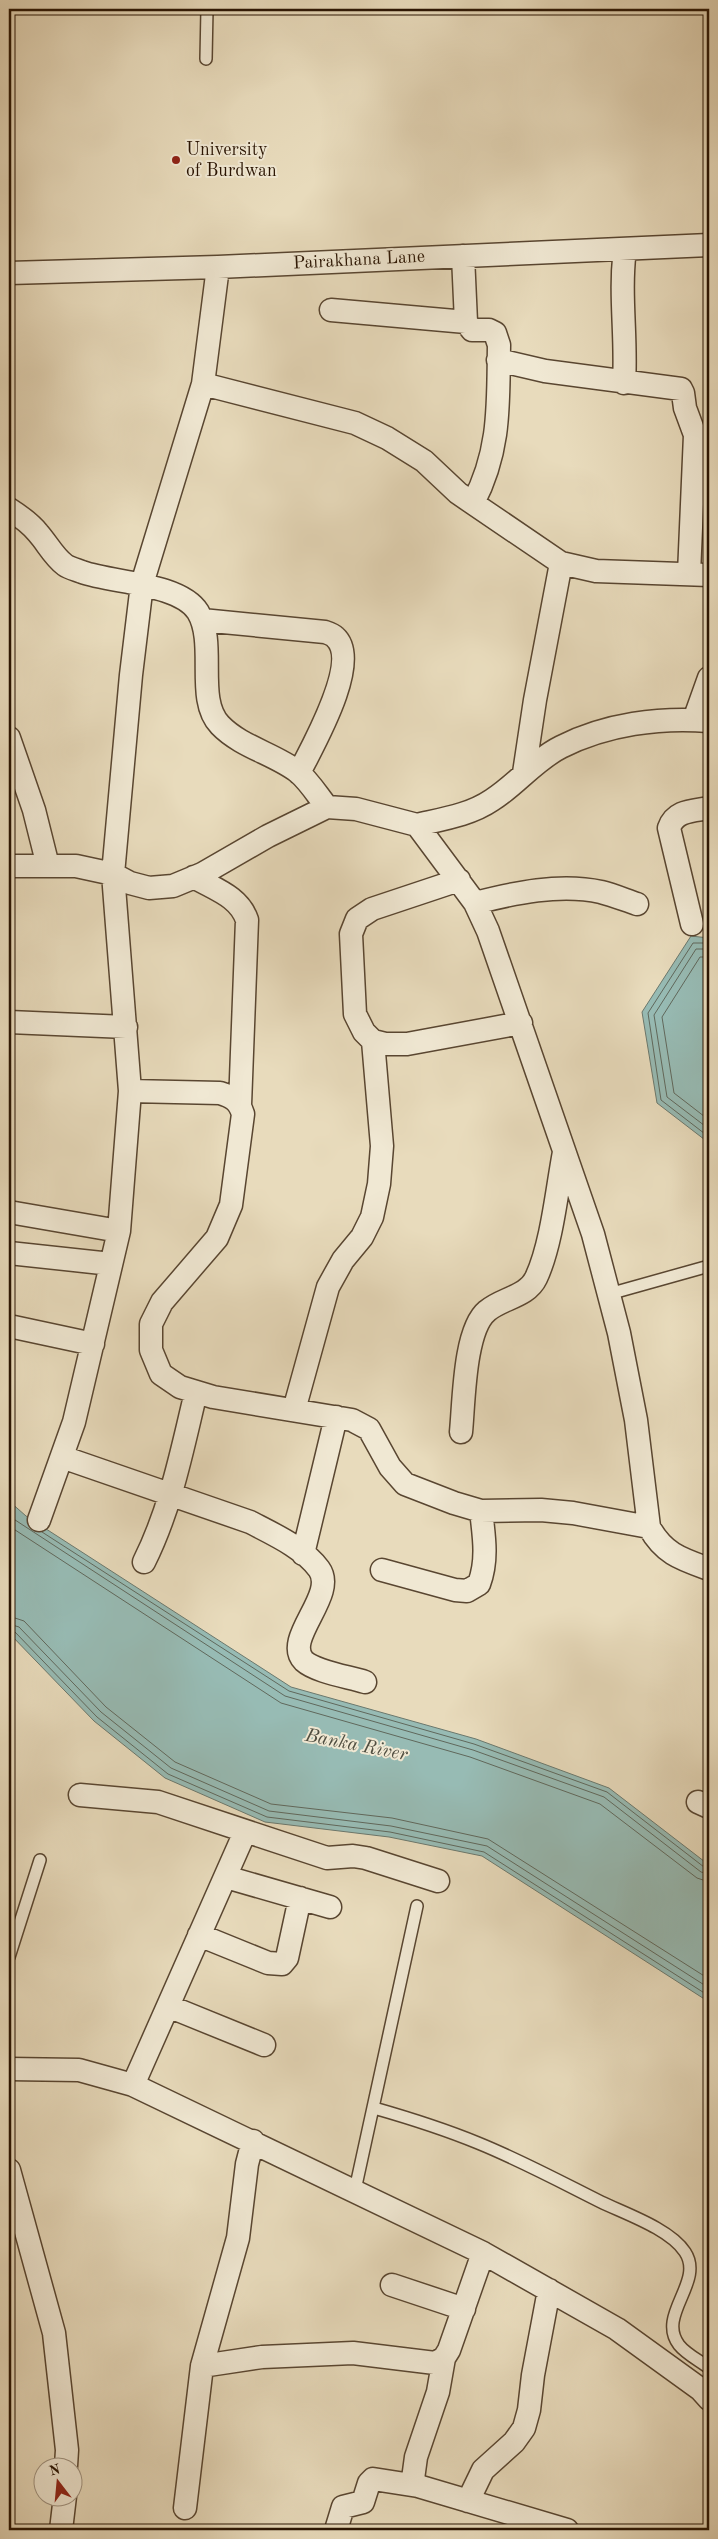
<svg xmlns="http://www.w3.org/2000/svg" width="718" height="2539" font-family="'Old Standard TT',serif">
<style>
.water{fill:#97bbb4;stroke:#6b786d}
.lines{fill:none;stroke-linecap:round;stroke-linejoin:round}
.shore{stroke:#60685c;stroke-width:1}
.service-casing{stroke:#594631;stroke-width:14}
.minor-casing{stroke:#594631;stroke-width:25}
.service{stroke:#f0e8d3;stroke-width:11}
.minor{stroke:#f0e8d3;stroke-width:22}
.poi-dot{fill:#8f2418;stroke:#f0e8d3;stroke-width:2}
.labels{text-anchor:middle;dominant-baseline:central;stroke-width:4;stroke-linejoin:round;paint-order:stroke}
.poi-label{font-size:18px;fill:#291403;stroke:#f0e8d3;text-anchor:start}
.street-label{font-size:18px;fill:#291403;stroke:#f0e8d3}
.water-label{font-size:19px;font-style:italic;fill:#504e41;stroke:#f0e8d3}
</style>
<rect width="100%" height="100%" fill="#e8dbbc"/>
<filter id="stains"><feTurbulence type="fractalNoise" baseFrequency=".004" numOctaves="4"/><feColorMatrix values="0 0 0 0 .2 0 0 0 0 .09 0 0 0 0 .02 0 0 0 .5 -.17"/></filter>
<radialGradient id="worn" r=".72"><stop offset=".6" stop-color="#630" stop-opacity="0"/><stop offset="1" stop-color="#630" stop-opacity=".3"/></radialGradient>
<path class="water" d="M691,936L709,938V1143L657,1103L642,1012Z
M9,1501L26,1516L291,1687L476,1739L609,1788L709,1865V2002L482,1856L389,1837L265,1822L165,1778L94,1721L9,1633Z"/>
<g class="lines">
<path class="shore" d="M709,943H693L648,1013L661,1100L709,1137
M709,949H696L654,1015L667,1097L709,1129
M709,957H700L662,1017L674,1093L709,1120
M9,1516L285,1696L473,1750L604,1797L701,1872L709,1874
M9,1526L281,1703L470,1757L600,1804L697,1878L709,1882
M42,1532L289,1691L474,1744L607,1792L704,1867L709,1868
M9,1616L24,1621L106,1707L175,1762L271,1804L392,1818L488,1839L709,1979
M9,1624L19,1627L101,1712L171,1768L269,1811L391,1826L487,1846L709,1988
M9,1630L15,1632L97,1717L168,1774L267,1817L390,1832L484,1852L709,1996"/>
<g class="service-casing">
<path id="service" d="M206,59L207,9
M609,1294L709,1266
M9,1957L40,1860
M374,2108C409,2118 444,2129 478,2143C520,2160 561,2182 601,2202C626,2214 670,2229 685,2252C705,2282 656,2315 679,2345C686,2354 700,2361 709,2368
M355,2190L417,1906"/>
</g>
<g class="minor-casing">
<path id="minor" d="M463,256L466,322L472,330H489L495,333L499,345C498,403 501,450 473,503
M9,273L218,267L709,245
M331,310L466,322
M498,360L545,371L681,389L683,393L685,408L695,435L689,574
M624,383C627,338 619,294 625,249
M203,384L355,423L387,438L424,461L458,493L561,563L596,571L709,575
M9,509C20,516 30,523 38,533C47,543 54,557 65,565C69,568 77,570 82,572C112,583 180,583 198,612C217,644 195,699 220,725C241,747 275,754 298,772C309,781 318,796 327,807
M202,620L325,632C328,633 333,635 335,637C362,661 312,747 299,773
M694,720L709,678
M9,738L34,810L48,866
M524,773L535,700L561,563
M417,825C443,819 470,815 492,800C516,785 535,760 561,747C606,724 660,717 709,721
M9,866H76L113,874L130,883L149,888L173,886L202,874L268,836L327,807L356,809L417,825L475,903L488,931L593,1234L619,1333L636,1420L649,1527C664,1554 681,1559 709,1569
M194,877C214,889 239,896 247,920L240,1105
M459,880L372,909L357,919L351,934L355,1014L364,1032L373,1041L385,1044H407L521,1023
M475,903C514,893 560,883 601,892C613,895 625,900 637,904
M692,924L669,828C675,810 693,811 709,808
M9,1022L126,1027
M130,1091L220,1093C233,1097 239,1101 243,1114L231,1205L217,1238L162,1302L151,1324V1350L161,1374L180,1387L213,1397L352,1420L369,1429L390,1467L405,1484L454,1503L481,1511L541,1510L573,1513L649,1527
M9,1212L119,1231
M9,1253L111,1264
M9,1326L93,1344
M294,1410L328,1287L343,1260L362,1237L372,1217L379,1184L382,1146L373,1041
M461,1432C464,1402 464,1330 487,1311C502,1298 527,1297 536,1278C552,1244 557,1189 564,1152
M62,1457L250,1522C273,1534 304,1548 319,1569C338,1595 282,1639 304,1661C316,1672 350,1677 365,1682
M39,1520L74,1422L119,1231L130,1091L113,874L131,675L142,584L203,384L218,267
M303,1554L336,1417
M144,1562C171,1508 182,1450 196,1392
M382,1570L455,1590L467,1591L479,1584C488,1560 484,1536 481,1511
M80,1795L158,1802L327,1858L353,1856L366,1858L438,1881
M698,1802L709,1807
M226,1877L330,1907
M199,1935L268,1963L282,1964L287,1958L300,1898
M168,2006L264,2045
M9,2069L79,2070L133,2085L483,2253L617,2329L700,2389L709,2399
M133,2085L245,1832
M9,2170L54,2333L67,2450L66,2466
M392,2285L464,2309
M444,2358L438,2392L416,2457L413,2479L418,2486L567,2530
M202,2366L262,2357L353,2353L435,2363L444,2358L449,2350L483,2253
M468,2501L483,2470L514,2442L524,2428L529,2410L533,2375L549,2290
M185,2508L202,2366L238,2238L247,2164L253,2141
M61,2530L65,2496
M336,2530L343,2507L363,2502L369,2483L373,2479L418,2486"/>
</g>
<use href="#service" class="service"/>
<use href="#minor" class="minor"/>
</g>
<circle class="poi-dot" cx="176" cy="160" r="5"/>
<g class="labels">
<g class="poi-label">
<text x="186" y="150">University<tspan x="186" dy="21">of Burdwan</tspan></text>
</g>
<g class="street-label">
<text transform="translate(359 260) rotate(-3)">Pairakhana Lane</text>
</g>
<g class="water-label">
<text transform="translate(356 1746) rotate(11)">Banka River</text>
</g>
</g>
<rect width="718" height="2539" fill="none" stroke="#e8dbbc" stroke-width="30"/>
<rect x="10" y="10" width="698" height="2519" fill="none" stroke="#291403" stroke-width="2.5"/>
<rect x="15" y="15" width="688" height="2509" fill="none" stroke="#291403"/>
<g transform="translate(58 2482) rotate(344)"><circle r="24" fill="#f0e8d3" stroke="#a09380"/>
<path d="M0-4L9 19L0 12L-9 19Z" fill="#8f2418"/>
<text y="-8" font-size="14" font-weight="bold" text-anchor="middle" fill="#291403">N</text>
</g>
<rect width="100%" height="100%" filter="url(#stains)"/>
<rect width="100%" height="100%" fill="url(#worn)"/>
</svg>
